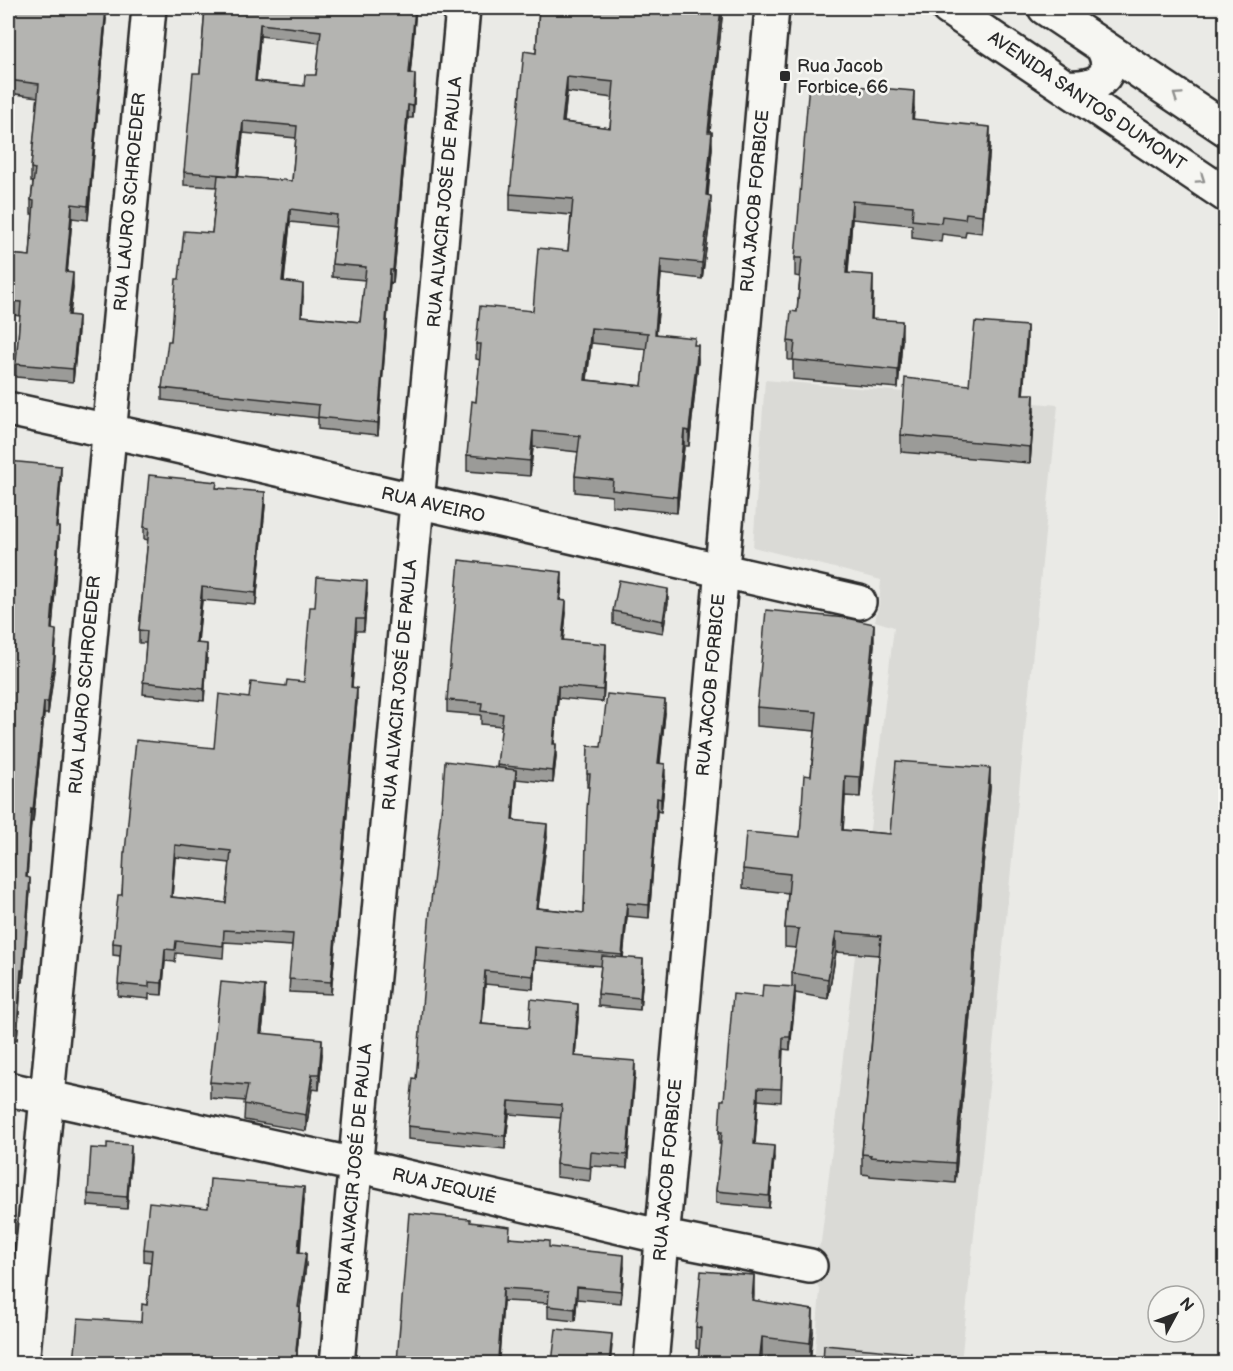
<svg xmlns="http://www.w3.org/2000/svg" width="1233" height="1371" font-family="'Balsamiq Sans',sans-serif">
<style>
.built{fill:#dadad6}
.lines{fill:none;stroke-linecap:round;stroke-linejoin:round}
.minor-casing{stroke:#2b2b2b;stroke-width:38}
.major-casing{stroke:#2b2b2b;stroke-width:38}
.minor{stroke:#f6f6f2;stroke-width:33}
.major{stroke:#f6f6f2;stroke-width:33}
.wall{fill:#9b9b98;stroke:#2b2b2b;stroke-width:1.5;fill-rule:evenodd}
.shaded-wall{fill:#7e7e7c;stroke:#2b2b2b;stroke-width:1.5}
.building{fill:#b4b4b1;stroke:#2b2b2b;stroke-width:1.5;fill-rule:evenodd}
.oneway{stroke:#90908e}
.poi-dot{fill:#2b2b2b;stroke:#f6f6f2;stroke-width:2}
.labels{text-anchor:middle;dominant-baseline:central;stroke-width:5;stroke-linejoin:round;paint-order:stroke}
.poi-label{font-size:18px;fill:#2b2b2b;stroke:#f6f6f2;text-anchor:start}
.street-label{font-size:18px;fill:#2b2b2b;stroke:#f6f6f2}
</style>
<rect width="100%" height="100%" fill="#eaeae6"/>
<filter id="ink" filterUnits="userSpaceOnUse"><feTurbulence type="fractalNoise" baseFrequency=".0167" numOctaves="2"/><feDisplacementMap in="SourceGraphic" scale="12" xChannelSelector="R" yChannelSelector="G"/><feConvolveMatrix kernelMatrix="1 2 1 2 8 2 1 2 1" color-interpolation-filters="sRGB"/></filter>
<g filter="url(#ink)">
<path class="built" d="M765,380L1058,405L961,1363H814L820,1291L810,1266L821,1242L894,627L875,621L879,604L881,580L753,547Z"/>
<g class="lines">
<g class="minor-casing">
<path id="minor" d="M8,409L146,439L859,602
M8,1089L356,1165L663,1237L810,1266
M22,1364L149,8
M337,1364L463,8
M651,1364L772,8"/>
</g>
<g class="major-casing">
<path id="major" d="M948,8L1226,195
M1045,8L1226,129
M1066,87C1095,89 1119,78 1102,46"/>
</g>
<use href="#minor" class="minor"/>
<use href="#major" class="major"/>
</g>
<path class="wall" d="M8,8L106,19L88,220L72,218L67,272L73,287L70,315L78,330L73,382L16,377V364L20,316L8,314V254L30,256L33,214H31V200L33,182H31V168L38,97L8,93Z
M205,8L387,12L416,8L410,74L415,86L413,118H408L393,283L390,282L378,435L318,429V418L162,400V388L171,341L179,279L212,233L217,187L184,185V172L200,73ZM260,36L320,43L316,75L304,86L256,81ZM243,133L296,138L292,181L238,177ZM290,222L336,227L332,264V277L365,280L360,322L302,316L303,296L284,282Z
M539,8H723L710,132L712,148L708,196L711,212L702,279L661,274L656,334L695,345L698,361L689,446H684L677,513L612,506V496L575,492V476L578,452L533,447L530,476L467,471V455L476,402L480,360L476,359V344L533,311L568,251L571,215L510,210V194L536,53ZM567,92L613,98L610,128L564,122ZM591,343L647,349L642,386L587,380Z
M914,109L913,119L990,145L982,233L966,231L965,237L942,234L941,242L912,238V225L852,219L848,273L873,293L872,319L902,340L898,388L793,379V360H788V341L797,312L800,277L795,276V258Z
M1027,342L1023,394L1034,411L1030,463L901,452V435Z
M8,461L61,478L57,527L59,539L52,629L56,642L54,670L48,714H44L33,822H31L27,877L30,890L23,982H21L17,1040L8,1039Z
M217,488L265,505L256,605L202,600L198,643L207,656L204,701L143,694L146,643H139V630L148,540L144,539V527Z
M562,584L560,600L566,613L563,640L606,656L603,702L558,698L554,744L556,757L553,783L516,779L513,821L547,837L538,908L584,913L589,787H587L588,746L601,747L665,713L660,763L665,777L661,812L657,811L649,918L627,916L623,958L643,972L640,1010L598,1006V994L601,966L535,960L533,989L485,984L482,1024L529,1028L578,1017L575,1056L635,1074L627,1168L591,1166L590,1181L556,1177V1164L561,1118L509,1114L505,1149L408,1139V1126L416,1079L497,768L502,726L481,724V715L447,712V700Z
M367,593L364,631H356L352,687L357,700L331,994L289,992L292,946L224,942L223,958L176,953L175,962L165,961L162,995L149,994V999L118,996L120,956L113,955V943L122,895L125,852L214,748L249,698L286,686L304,682L315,607ZM175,857L230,863L226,903L172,897Z
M668,602L663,633L613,624V611Z
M874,644L860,797L845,796L843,830L890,834L990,787L955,1183L870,1176V1175L862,1174V1154L879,955L836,952L828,999L795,993L790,1050L783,1049L781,1102L758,1100L755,1144L774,1158L769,1208L716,1203V1191L721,1144H719V1132L724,1100L762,997L792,987V973L796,948L785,947V928L788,893L743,888V869L800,837L811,776L815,731L757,726V707Z
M265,1002L262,1033L322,1054L319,1090L312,1089L306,1131L244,1120L245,1101L210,1098V1082Z
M107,1149L131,1157L127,1209L88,1206V1194Z
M304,1200L300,1252L306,1265L300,1308V1320L297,1351V1363L141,1322L147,1305L151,1262L144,1261V1249L208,1208Z
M470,1222L510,1238L549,1247L624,1267L621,1303L577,1299L575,1321L548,1318V1303L503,1301L499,1359L552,1363L612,1346L610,1364H397V1362Z
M753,1300L813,1331L810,1364L762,1358V1364H698L699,1349L696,1348V1327Z"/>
<path class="shaded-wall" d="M106,8V19L88,220V206Z
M415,8H416L409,86V73Z
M721,8H723L708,147V132Z
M260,24V36L255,94V81Z
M415,74V86L413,118V106Z
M567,77V92L562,138V122Z
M914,91V109L912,138V119Z
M408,105V118L393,283V270Z
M243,121V133L237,189V176Z
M990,127V145L982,233V215Z
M712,132V148L706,211V195Z
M711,196V212L702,279V263Z
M852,201V219L846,291V273Z
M72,204V218L66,286V272Z
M290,209V222L282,294V281Z
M661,259V274L655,349V334Z
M390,270V282L378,435V423Z
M73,273V287L68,329V315Z
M873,275V293L871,337V319Z
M303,284V296L301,328V316Z
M78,316V330L73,382V369Z
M902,321V340L898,388V370Z
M1027,326V342L1022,410V394Z
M591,328V343L585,395V380Z
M698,345V361L689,446V431Z
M1034,394V411L1030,463V447Z
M684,430V446L677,513V497Z
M533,431V447L530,476V461Z
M61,466V478L56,539V527Z
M265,492V505L256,605V593Z
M59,527V539L51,641V629Z
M562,572V584L559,612V600Z
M367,581V593L364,631V619Z
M202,587V600L196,655V643Z
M668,589V602L663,633V621Z
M566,601V613L562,652V640Z
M356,619V631L351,699V687Z
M874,624V644L860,797V777Z
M56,630L54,670L48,714V702Z
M207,644V656L204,701V689Z
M606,644V656L603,702V690Z
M558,686V698L553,756V744Z
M357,688V700L331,994V982Z
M665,700V713L658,776V763Z
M44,702V714L33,822V810Z
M556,744V757L553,783V771Z
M665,764V777L661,812V799Z
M990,768V787L955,1183V1163Z
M516,770V783L512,834V820Z
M845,776V796L842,849V830Z
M657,798V811L649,918V905Z
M31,809V822L26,889V877Z
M547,824V837L536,921V908Z
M175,845V857L171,909V897Z
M30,878V890L23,982V970Z
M627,903V916L622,968V955Z
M836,932V952L828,999V979Z
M535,947V960L533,989V976Z
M165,949V961L162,995V983Z
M643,959V972L640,1010V998Z
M21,970V982L17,1040V1028Z
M485,971V984L481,1037V1024Z
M265,986V1002L260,1049V1033Z
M795,987V1000L790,1050V1037Z
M578,1004V1017L574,1069V1056Z
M322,1039V1054L319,1090V1074Z
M635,1061V1074L627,1168V1155Z
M312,1074V1089L306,1131V1115Z
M758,1088V1100L754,1157V1144Z
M509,1101V1114L505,1149V1136Z
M131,1145V1157L127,1209V1197Z
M774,1146V1158L769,1208V1196Z
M304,1187V1200L298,1264V1252Z
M306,1253V1265L300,1308V1320L296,1363L298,1307Z
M624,1255V1267L621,1303V1291Z
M754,1275V1296L752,1321V1300Z
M577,1287V1299L575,1321V1309Z
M503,1288V1301L498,1364Z
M813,1310V1331L810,1364V1343Z
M612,1334L610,1364H609Z
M762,1337V1364H759Z"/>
<path class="building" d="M8,8H106L88,206L72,204L66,272L73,273L68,315L78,316L73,369L16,364L21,302L8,301V254L30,256L34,201L31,200L35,169L31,168L39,84L8,80Z
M205,8H348L387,12V8H415L409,73L415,74L413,106L408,105L393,270H390L378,423L318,417L319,405L162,388L168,341H171L176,279H179L184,231L212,233L218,175L292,181L297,126L243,121L237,176L184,172L193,73H200ZM260,24L321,31L316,75H305L304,86L255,81ZM290,209L337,215L332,264L366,267L360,322L301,316L303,284L282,281Z
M539,8H721L708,132H712L706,195L711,196L702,263L661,259L655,334L695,338L694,345H698L689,431L684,430L677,497L612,490L613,480L575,476L580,436L533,431L530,461L467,455L472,401L476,402L481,344H476L480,306L533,311L538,248L568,251L573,199L510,194L524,51L536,53ZM567,77L614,82L610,128L562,122ZM591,328L648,333L642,386L585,380Z
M809,82L914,91L912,119L990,127L982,215L966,213L965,219L942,216L941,223L912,220L913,206L852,201L846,273L873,275L871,319L902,321L898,370L793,360L795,342L788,341L791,311L797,312L802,258H795Z
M975,322L1027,326L1022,394H1034L1030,447L901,435L905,378L969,385Z
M8,461L61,466L56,527H59L51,629L56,630L54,658L48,702H44L33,810L31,809L26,877L30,878L23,970H21L17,1028L8,1027Z
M149,475L217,482L216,488L265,492L256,593L202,587L196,643L207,644L204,689L143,682L147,631L139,630L149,528L144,527Z
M459,560L562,572L559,600L566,601L562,640L606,644L603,690L558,686L553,744H556L553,771L497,765L503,714L481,711L482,703L447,700Z
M317,577L367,581L364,619H356L351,687L357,688L331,982L289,979L293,934L224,930L223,946L176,941L175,950L165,949L162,983L149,982V987L118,984L121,944L113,943L118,895H122L124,852H125L136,740L214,748L219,694L249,698L251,682L286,686L287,680L304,682L310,607H315ZM175,845L231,851L226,903L171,897Z
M619,580L668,589L663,621L613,611Z
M766,610L846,618L874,624L860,777L845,776L842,830L890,834L896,761L990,768L955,1163L870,1157L871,1155L862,1154L881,936L836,932L828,979L792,973L799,929L785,928L790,874L743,869L746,832L800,837L804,775L811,776L817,712L757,707Z
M607,694L665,700L658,763L665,764L661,799L657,798L649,905L627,903L622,955L535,947L533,976L485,971L481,1024L529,1028L531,999L578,1004L574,1056L635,1061L627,1155L591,1152L590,1168L556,1164L562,1105L509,1101L505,1136L408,1126L413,1078L416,1079L430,910L442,803L445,761L516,770L512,820L547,824L536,908L584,913L587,809L590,774H587L588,746L601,747Z
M602,956L643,959L640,998L598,994Z
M221,982L265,986L260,1033L322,1039L319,1074H312L306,1115L244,1104L248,1085L210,1082Z
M763,985L795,987L790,1037H783L781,1089L758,1088L754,1144L774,1146L769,1196L716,1191L722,1132H719L721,1100H724L733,994L762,997Z
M107,1143L131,1145L127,1197L88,1194L91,1148L107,1149Z
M210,1179L304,1187L298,1252L306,1253L298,1307L300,1308L296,1351H297L296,1364H74L78,1318L141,1322L142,1304L147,1305L152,1250L144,1249L149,1202L208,1208Z
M409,1213L470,1219V1222L510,1227L509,1238L549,1241V1247L624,1255L621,1291L577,1287L575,1309L548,1306L549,1291L503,1288L498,1359L552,1363L556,1329L612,1334L609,1364H399V1362H397Z
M701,1271L754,1275L752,1300L813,1310L810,1343L762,1337L759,1364H698L701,1328L696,1327Z
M824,1345L911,1353L910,1364H823Z"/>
<defs><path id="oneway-chevron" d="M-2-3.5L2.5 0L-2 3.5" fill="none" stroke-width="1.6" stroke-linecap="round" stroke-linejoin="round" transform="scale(1.5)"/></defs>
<g class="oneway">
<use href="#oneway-chevron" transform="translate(1177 96) rotate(-146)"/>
<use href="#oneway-chevron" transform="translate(1201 179) rotate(34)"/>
</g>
</g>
<rect class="poi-dot" x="779" y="70" width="12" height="12" rx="3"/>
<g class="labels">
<g class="poi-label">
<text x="797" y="66">Rua Jacob<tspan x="797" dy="21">Forbice, 66</tspan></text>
</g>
<g class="street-label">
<text transform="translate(1087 101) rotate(34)">AVENIDA SANTOS DUMONT</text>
<text transform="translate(755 201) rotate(-85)">RUA JACOB FORBICE</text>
<text transform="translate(130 202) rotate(-85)">RUA LAURO SCHROEDER</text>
<text transform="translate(445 202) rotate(-85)">RUA ALVACIR JOSÉ DE PAULA</text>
<text transform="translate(433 505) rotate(13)">RUA AVEIRO</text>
<text transform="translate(85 685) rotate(-85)">RUA LAURO SCHROEDER</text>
<text transform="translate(400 685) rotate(-85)">RUA ALVACIR JOSÉ DE PAULA</text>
<text transform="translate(711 685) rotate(-85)">RUA JACOB FORBICE</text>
<text transform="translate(355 1169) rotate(-85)">RUA ALVACIR JOSÉ DE PAULA</text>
<text transform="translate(668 1170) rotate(-85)">RUA JACOB FORBICE</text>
<text transform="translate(444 1186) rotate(13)">RUA JEQUIÉ</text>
</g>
</g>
<rect width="1233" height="1371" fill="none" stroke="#f6f6f2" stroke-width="30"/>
<rect x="15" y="15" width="1203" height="1341" fill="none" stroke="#2b2b2b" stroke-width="2" filter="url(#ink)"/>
<g transform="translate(1176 1314) rotate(49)"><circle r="28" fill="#f6f6f2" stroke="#a5a5a2" stroke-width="1.5"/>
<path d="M0-4.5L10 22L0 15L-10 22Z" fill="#2b2b2b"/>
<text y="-9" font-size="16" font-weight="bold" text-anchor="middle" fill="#2b2b2b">N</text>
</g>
</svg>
